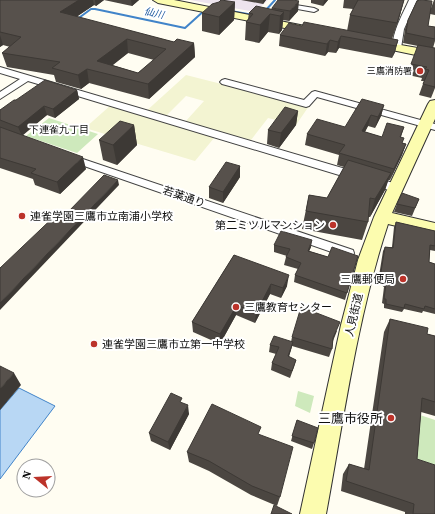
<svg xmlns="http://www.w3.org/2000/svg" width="435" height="514" font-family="'Source Serif 4','Noto Sans JP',serif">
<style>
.industrial{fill:#ede4ed}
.farmland{fill:#f3f4d2;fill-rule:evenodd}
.green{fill:#cee9bc}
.water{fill:#b8d7f4;stroke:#4184c9}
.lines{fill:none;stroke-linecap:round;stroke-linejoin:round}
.stream{stroke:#4184c9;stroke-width:2}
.street-casing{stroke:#424242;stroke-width:2}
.secondary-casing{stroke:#313131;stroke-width:2}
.street{fill:#fff;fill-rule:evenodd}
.secondary{fill:#fcfcaf;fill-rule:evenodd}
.wall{fill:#4b4641;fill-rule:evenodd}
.shaded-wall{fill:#3d3935}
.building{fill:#57514c;stroke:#3d3935;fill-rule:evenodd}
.poi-dot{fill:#bc332a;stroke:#fff;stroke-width:1.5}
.labels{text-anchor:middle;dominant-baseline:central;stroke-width:4;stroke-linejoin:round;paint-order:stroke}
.far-poi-label{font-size:9px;fill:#0f0f0f;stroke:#fff;text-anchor:end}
.far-water-label{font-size:10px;font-style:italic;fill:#1b579e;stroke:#fff}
.far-neighbourhood-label{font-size:10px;fill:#0f0f0f;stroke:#fff}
.street-label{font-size:11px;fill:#0f0f0f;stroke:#fff}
.poi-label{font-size:11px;fill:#0f0f0f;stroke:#fff;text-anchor:start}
.near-poi-label{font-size:13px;fill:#0f0f0f;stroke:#fff;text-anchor:end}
</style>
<rect width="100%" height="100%" fill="#fffdf2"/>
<path class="industrial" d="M190,0H268L255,12Z"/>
<path class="farmland" d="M186,75L309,106L296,125L268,118L251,140L219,132L195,161L85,128L111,105L143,114ZM186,96L204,101L185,122L166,116Z"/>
<path class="green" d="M49,118L98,134L77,153L26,136Z
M298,391L314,396L310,413L295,406Z
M417,414L435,420V465L414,458Z"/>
<path class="water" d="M19,388L55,406L0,479V410Z"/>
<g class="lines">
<path class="stream" d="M231,11L253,15
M265,11L275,0
M76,20L91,9H95L185,28L206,9"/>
<g class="street-casing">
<path id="street" d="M409,0H417L404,29L401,48L400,50H394C389,37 404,12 409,0Z
M278,2L314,8L318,10L314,12L281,6H278Z
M0,67L400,185L402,188L400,191H392L28,81L0,99V92L20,79L0,73Z
M225,79L304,100L312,92L315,91L435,124V130L317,97L309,106L306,107L222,84L220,82L222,80Z
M68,154L353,250L354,253L353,256L348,258L343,256L64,159L63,157Z"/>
</g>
<g class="secondary-casing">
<path id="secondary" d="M153,0H174L310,27L316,30L310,33L158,3Z
M372,40L435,51V59L368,45L366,43L368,41Z
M435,100V119L392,213L435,223V235L388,224C357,318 344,417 326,514H300L341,325L358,260L374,217L428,104L430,101Z"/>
</g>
<use href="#street" class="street"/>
<use href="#secondary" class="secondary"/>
</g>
<path class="wall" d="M0,0H139L132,6L104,0L96,6L94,5L76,17L174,42L194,43L195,57L149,99L89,83L81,89L56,82L54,75L7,67L2,53L10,47L3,45L0,47ZM128,53L154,60L138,73L112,65Z
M241,0H266L263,4Z
M311,0H328L323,6L311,3Z
M344,0H404L400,15L392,39L398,40L395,52L392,58L339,48L336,53L328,52L325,56L279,46L280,35L302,26L347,31L350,15L353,9L343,8Z
M434,0H435V15L430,14L428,26L435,27V41L433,48H435V88L431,98L419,95L424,81H421L422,78L408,75L418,46L403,43L405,29L408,20L431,8Z
M235,2L234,20L219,35L202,31V13Z
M272,8L298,11L289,21L283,20L282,30L279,34L268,32L259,43L245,40L246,22L248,19L249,13L271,9Z
M77,90L79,99L55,118L47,115L22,135L86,169L60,194L35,185L33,179L0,168V110L16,100Z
M384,105L381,116L375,128L368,126L365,132L382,137L404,127L401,137L402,143L406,144L402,155L390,180H388L385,190L370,217H368V222L362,240L302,229L309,195L327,198L344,167L337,165L339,155L305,145L307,134L345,127Z
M298,111L296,125L279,148L267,144L268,130Z
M134,125L137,145L117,165L103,160L99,140Z
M240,166V177L223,203L209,198V187Z
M419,199L412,216L394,212L397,204Z
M396,222L435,231V251L430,250L429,262L435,264V314L423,311L422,313L404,309L402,312L384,308V304L382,303L384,287L378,282L383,251L385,247H392L394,227Z
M274,245L311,247L309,251L328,257L358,256L345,300L294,282L295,275L298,269L284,265L286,257L287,256L274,252Z
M234,255L287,286L281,298L270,294L255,323L236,315L220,344L193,332L192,322Z
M390,319L427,334L435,336V416L421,412L417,459L435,514H405V512L341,491L343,474L349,464L364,469L384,332Z
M337,331L333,341L332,349L329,357L292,346L289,357L296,360L294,367L290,378L271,370L272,363L276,354L269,352L270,345L291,342L292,337Z
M183,403L189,414L170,450L151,441L149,433Z
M297,420L314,443L312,449L291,441Z
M260,435L280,497L277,506L251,495L209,471L189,462L187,452Z"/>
<path class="shaded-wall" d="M79,0H93L94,5L63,26L60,12Z
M95,0H104L96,6Z
M131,0H139L132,6Z
M263,0H266L263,4Z
M324,0H328L323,6Z
M404,0L400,15L392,41L397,23Z
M299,1L298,11L289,21L290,11Z
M235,2L234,20L219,35V17Z
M284,12L282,30L279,34L280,16Z
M270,14L268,32L259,43L260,25Z
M0,35L3,45L0,47Z
M341,36L339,48L336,53L338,42Z
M127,39L128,53L103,73L97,61Z
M330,40L328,52L325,56L327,44Z
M398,40L395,52L392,58Z
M194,43L195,57L149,99L148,84Z
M87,69L89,83L81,89L78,75Z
M77,90L79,99L55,118L53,109Z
M384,105L381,116L375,128L378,117Z
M44,106L47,115L22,136L18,127Z
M298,111L296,125L279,148L281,133Z
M371,115L368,126L359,142L362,131Z
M134,125L137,145L117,165L113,145Z
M406,144L402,155L390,180L394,169Z
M83,157L86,169L60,194L57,182Z
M240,166V177L223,203V192Z
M391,173L385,190L370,217L375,199Z
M118,180L119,185L0,310V303Z
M312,240L311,247L306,258L308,251Z
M289,275L287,286L281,298L283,288Z
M271,284L270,294L255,323L256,313Z
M237,305L236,315L220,344V334Z
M293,342L291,350L286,363L288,356Z
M14,373L21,385L0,410V389Z
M188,405L189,414L170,450L168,442Z"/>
<path class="building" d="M0,0H79L60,12L174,42L177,39L194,43L148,84L87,69L78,75L52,68L60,62L2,53L21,37L0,32ZM127,39L166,49L138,73L97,61Z
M221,0L235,2L219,17L202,13L212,4L219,2Z
M278,0H293L299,1L290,11L272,8Z
M358,0H404L397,23L350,15Z
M420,0L432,1L428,26L435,27V39L406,33L408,20L417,1Z
M256,6L284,12L280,16L270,14L260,25L246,22L253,14L249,13Z
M304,22L398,40L396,46L341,36L338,42L330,40L327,44L280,35L289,23L302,26Z
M418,45L435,48V87L423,84L429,70L425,69L427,67L411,64Z
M45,80L77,90L53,109L44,106L18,127L0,120V110L14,100H16Z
M362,99L384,105L378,117L371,115L362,131L382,137L387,123L404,127L400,137L404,138L402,143L406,144L394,169L339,153L345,145L307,134L317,119L345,127Z
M285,107L298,111L281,133L268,130Z
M120,121L134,125L113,145L99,140Z
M0,127L83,157L57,182L31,173L36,169L0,158Z
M348,160L391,173L375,199L370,198L368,222L306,211L309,195L327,198Z
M226,162L240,166L223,192L209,187Z
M104,175L118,180L0,303V268L61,210L67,213Z
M402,193L419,199L415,208L397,204Z
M396,222L435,231V246L430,245L429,262L435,264V309L425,306L424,309L405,304L404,308L386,304V299H384L386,283L380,278L385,247L393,248Z
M281,231L312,240L308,251L328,257L332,247L358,256L347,293L295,275L301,263L286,257L290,249L274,245Z
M234,255L289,275L283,288L271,284L256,313L237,305L220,334L192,322Z
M301,307L340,322L333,338L332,349L292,337Z
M390,319L428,328L427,334L435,336V402L422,398L417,459L435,465V514H413L414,504L346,481L349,464L369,470Z
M274,336L293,342L288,356L296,360L292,371L272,363L279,347L270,345Z
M0,366L14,373L0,389Z
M171,393L182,398L180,402L188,405L168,442L149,433Z
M212,404L261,427L258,434L293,447L280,497L252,486L209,461L187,452Z
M297,420L318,428L314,443L292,436Z
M274,505L292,514H271Z"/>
<g class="poi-dot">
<circle cx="420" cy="71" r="4"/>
<circle cx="22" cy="216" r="4"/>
<circle cx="333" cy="225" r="4"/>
<circle cx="403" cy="279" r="4"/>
<circle cx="236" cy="307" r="4"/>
<circle cx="94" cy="344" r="4"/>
<circle cx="391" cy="418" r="4"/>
</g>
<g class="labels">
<g class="far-poi-label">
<text x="412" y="71">三鷹消防署</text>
</g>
<g class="far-water-label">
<text transform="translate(154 13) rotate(12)">仙川</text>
</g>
<g class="far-neighbourhood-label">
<text x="59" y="129">下連雀九丁目</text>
</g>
<g class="street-label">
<text transform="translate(184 197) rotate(19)">若葉通り</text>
<text transform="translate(354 315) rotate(-77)">人見街道</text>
</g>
<g class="poi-label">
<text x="30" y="216">連雀学園三鷹市立南浦小学校</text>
<text x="325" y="225" text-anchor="end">第二ミツルマンション</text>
<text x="395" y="279" text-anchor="end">三鷹郵便局</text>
<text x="244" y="307">三鷹教育センター</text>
<text x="102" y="344">連雀学園三鷹市立第一中学校</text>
</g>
<g class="near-poi-label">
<text x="383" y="418">三鷹市役所</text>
</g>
</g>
<g transform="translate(36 478) rotate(288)"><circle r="19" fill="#ffffff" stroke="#9f9f9f"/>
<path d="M0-3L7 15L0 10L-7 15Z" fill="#bc332a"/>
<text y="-6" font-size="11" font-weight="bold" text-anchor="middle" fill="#0f0f0f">N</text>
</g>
</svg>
